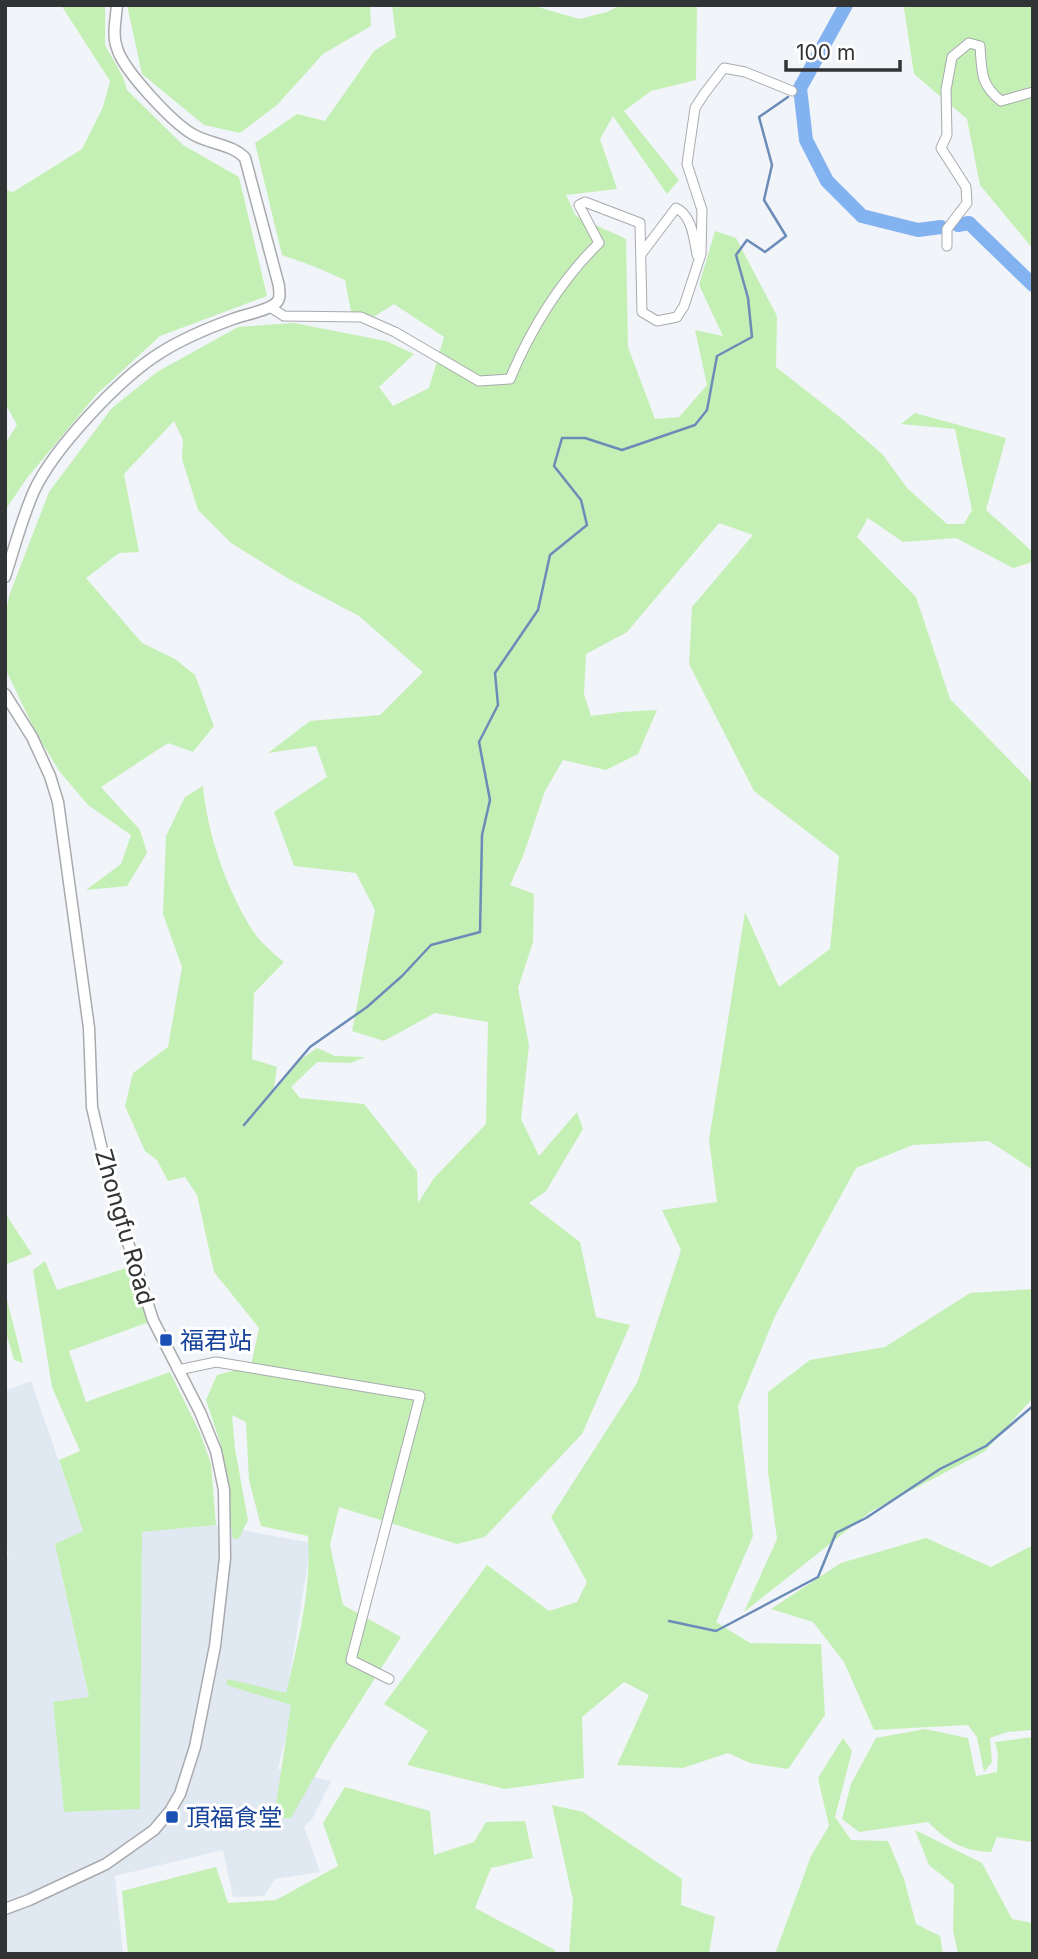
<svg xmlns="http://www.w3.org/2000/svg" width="1038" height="1959" font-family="Inter,'Noto Sans TC',sans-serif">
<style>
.built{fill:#e0e8f2}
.green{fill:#c5f0b5}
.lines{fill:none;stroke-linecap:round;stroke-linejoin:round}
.stream{stroke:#6b8cb8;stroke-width:2.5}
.river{stroke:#83b2f1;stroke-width:14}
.minor-casing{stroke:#a8aaae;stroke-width:11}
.tertiary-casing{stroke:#a8aaae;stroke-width:13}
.minor{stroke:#fff;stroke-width:9}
.tertiary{stroke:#fff;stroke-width:10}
.transit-dot{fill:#1a4fb4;stroke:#fff;stroke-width:2.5}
.labels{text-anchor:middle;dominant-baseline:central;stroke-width:6;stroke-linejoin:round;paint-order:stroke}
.street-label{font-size:24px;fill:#323334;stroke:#fff}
.transit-label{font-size:24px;fill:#164399;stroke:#fff;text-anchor:start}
</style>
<rect width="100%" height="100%" fill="#f1f4f8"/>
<path class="built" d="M31,1381L83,1531L55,1544L89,1698L53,1703L64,1812L140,1809L142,1532L216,1525L311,1543L286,1699L294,1702L278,1769L331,1781L312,1819L304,1827L320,1872L275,1879L264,1896L233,1897L223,1850L115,1876L123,1954H5V1555L9,1554L5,1545V1391Z"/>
<path class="green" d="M61,5H105V45L123,77L127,90L183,145L239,177L267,296L160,336L96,395L27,478L6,509L5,444L17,425L5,403V190L13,192L82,149L103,107L110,81Z
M127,5H370L371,26L323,54L277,105L240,133L204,125L142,74Z
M392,5H531L579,19L607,12L621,5H697L696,80L651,91L624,111L679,180L667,194L613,116L600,139L617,189L566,195L576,216L626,239L628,347L655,419L679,417L707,385L695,330L723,336L699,285L715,231L736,238L777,316L776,367L841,418L883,455L907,488L947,524H964L972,510L955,429L901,424L915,413L1006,438L986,510L1033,552V562L1013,568L956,538L903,542L868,518L857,537L916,597L950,699L1033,784V1170L989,1141L913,1145L856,1168L775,1316L738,1406L753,1536L716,1622L750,1643L821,1644L825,1715L788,1769L750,1763L728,1753L683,1768L617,1765L649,1695L624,1682L582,1717L584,1778L505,1789L407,1765L428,1731L384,1704L487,1565L549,1611L577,1602L587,1582L551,1517L637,1383L681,1250L662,1210L717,1202L709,1140L745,912L779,987L830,949L839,856L754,791L689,664L692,607L753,535L719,523L627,632L586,654L584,694L591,716L621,712L657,710L638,754L606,770L563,760L545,791L523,856L510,885L534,894L533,942L518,988L529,1045L521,1119L539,1156L577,1112L583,1129L546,1191L529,1203L580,1242L596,1317L630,1325L582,1434L485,1537L457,1544L339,1507L330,1545L343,1605L401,1637L330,1749L291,1818H274L291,1705L226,1685L228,1679L286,1693C298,1642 312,1588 308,1536L261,1526L249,1480L246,1422L232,1415L235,1449L248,1520L239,1538L233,1539L220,1442L206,1400L217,1375L251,1366L259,1328L214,1272L197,1195L185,1177L168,1181L157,1160L145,1151L125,1106L133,1073L168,1047L182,967L163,914L166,836L185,797L203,786C207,833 227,891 253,931C261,943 273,953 284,962L254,993L252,1059L277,1067L273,1093L300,1060L317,1048L335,1056L365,1057L351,1063L317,1062L291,1087L300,1098L364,1104L417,1171L418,1203L434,1178L486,1124L488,1022L435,1013L384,1041L352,1031L375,910L356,873L294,866L274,812L327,777L316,746L268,753L310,721L380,715L423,672L359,616L289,579L231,543L198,510L182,459L183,440L174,421L124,474L139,552L119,553L86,578L142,643L175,659L195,675L214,726L193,752L168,743L101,787L140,830L147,853L127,886L86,890L121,864L131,835L88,805L60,772L36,733L5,668V620L9,596L49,492L112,408L157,372L238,327L294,323L386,341L414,354L379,387L393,406L429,388L444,337L394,304L367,321L352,317L345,280L313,266L282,255L255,143L297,114L325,121L374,51L396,37Z
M906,5H1033V249L980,185L967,119L914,74L904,8Z
M5,1206L7,1216L32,1254L5,1265V1235L7,1234Z
M45,1261L57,1290L133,1266L149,1322L69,1351L86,1402L170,1372L200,1433L211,1464L216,1525L142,1532L140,1809L64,1812L53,1702L89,1697L55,1544L83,1531L59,1460L80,1451L52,1387L33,1270Z
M1033,1289V1398L984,1452L870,1512L744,1612L777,1539L768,1472V1392L810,1360L885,1347L970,1293Z
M5,1292L23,1363L14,1360L5,1329Z
M926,1538L991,1567L1033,1545V1730L1007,1732L990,1738L992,1762L984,1772L977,1737L968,1725L874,1730L844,1662L813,1622L771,1609L841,1563Z
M925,1729L968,1738L976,1776L997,1772L998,1754L995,1742L1033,1737V1842L997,1837L991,1852C963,1851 948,1842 928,1822L859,1832L842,1819L851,1784L876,1738Z
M843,1738L852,1751L835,1817L851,1840L888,1841L904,1879L916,1924L940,1936L943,1954H775L811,1856L829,1826L818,1778Z
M345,1787L430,1811L434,1855L474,1842L486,1822L525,1821L533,1858L491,1868L475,1908L555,1950V1954H128L122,1891L216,1867L228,1903L276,1900L338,1866L323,1823Z
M552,1805L583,1812L682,1879L681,1905L715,1917L709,1954H569L573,1900Z
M915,1830L982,1863L1012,1919L1033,1923V1954H958L953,1930L954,1885L929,1865Z"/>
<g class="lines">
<path class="stream" d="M798,89L800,88
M244,1125L310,1047L367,1007L402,976L431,945L480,932L482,835L490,800L479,742L498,705L495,673L538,610L550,555L587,525L581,500L554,466L562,438H585L622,450L695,425L707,410L717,356L752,337L748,298L736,255L747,240L765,252L786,236L764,200L772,165L759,117L788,97
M669,1621L716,1631L818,1577L836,1533L866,1518L940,1469L986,1446L1033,1406"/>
<path class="river" d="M846,5L800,88L806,140L827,181L862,216L918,230L941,227
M958,225L969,223L1033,285"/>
<g class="minor-casing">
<path id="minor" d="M947,246V229L967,203L966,187L941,148L947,135L946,90L952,57L969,43L980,46C982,72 980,84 1001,101L1033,92
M642,253L676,208C692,215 694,239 697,255
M270,307L284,316L361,317L395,332L479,381L510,379C530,330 561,280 599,243L579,205L585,202L640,223L642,312L657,321L677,317L684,306L701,254L702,210L687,164L695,108L704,94L724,68L745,72L792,91
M178,1370L216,1362L420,1396L351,1660L389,1679"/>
</g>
<g class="tertiary-casing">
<path id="tertiary" d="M5,577C14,549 22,518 34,491C54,448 120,378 160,353C182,339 208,328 233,319C243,315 271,310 277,302C281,298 279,291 279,286L245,158C233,145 212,144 196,136C175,126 123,70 117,48C112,35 116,19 117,5
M5,694L32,737L50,776L58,802L89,1028L92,1107L112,1193L153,1320L200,1412L216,1451L224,1490L225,1558L215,1646L195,1747L180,1794L170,1811L154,1830L106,1864L29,1900L5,1909"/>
</g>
<use href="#minor" class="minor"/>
<use href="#tertiary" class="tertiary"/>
</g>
<g class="transit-dot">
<rect x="159" y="1333" width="14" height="14" rx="3.5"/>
<rect x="165" y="1810" width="14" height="14" rx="3.5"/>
</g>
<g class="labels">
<g class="street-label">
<text transform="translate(125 1227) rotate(74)">Zhongfu Road</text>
</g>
<g class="transit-label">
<text x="180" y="1340">福君站</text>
<text x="186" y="1817">頂福食堂</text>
</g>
</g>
<rect width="1038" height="1959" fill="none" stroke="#323334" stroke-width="14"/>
<path d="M786 60v10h114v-10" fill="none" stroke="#323334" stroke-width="3.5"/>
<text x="796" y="60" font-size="21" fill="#323334" stroke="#ffffff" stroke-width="5" paint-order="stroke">100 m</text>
</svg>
